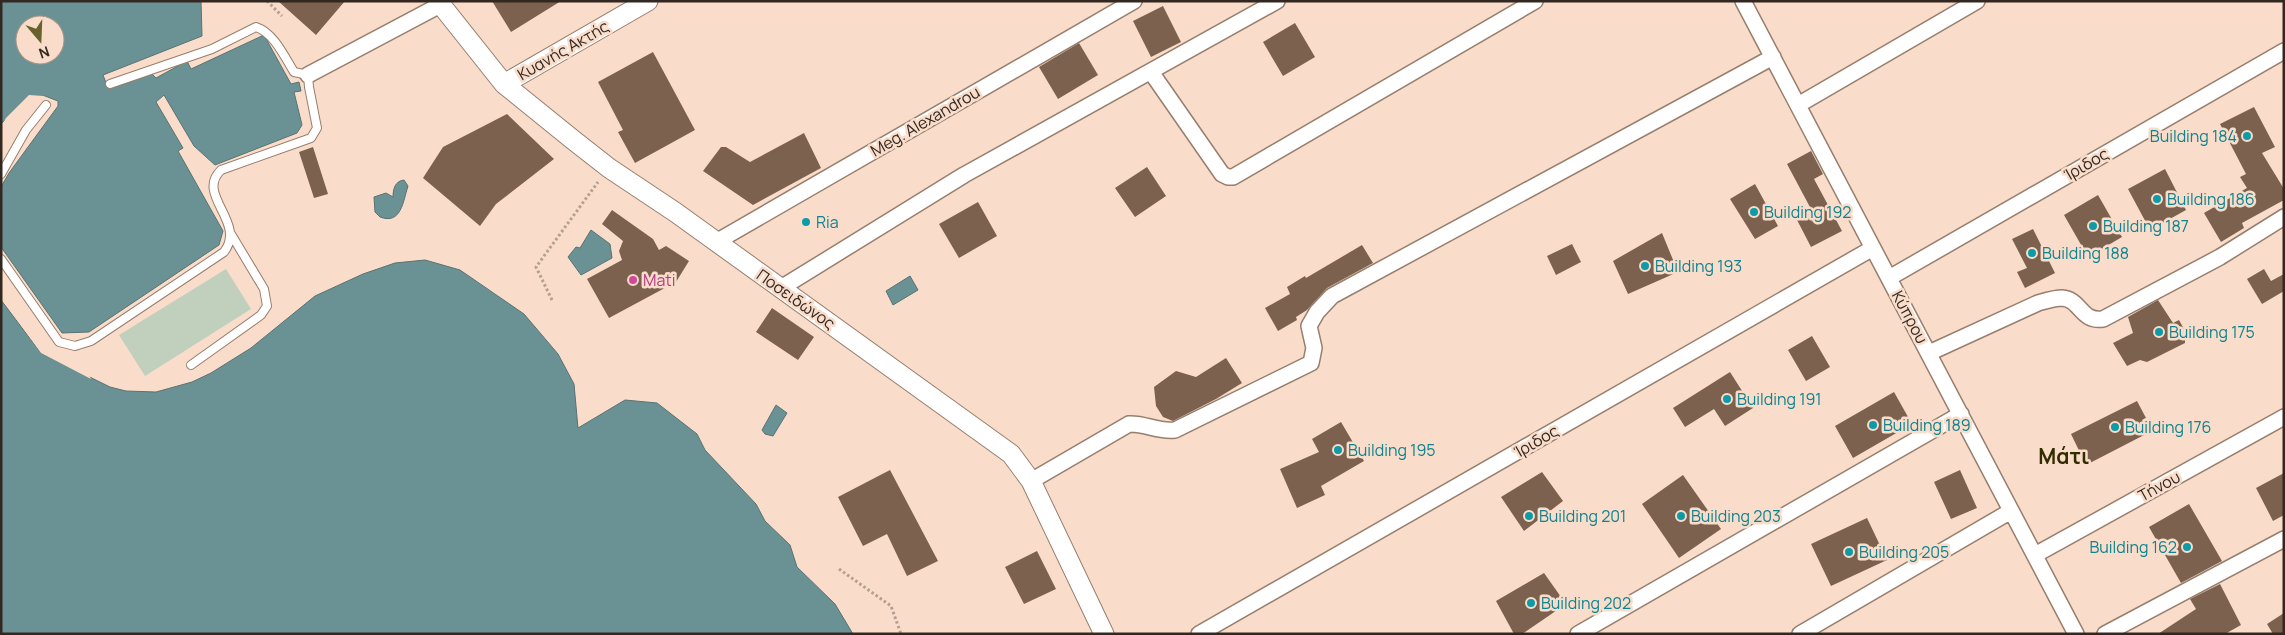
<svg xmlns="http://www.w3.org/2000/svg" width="2285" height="635" font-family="Manrope,sans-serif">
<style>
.green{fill:#c0d0bd}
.water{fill:#6a9295;stroke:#597272;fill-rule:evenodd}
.pier{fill:#f9ddca}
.building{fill:#7c614f}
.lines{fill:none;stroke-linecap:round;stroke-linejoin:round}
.service-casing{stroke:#977e6d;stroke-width:10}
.minor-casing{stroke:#977e6d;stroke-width:18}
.tertiary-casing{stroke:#977e6d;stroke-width:21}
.path{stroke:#b49f90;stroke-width:3;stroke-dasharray:2.5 2.5;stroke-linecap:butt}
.service{stroke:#fff;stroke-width:8}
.minor{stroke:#fff;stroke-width:15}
.tertiary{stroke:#fff;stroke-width:19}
.culture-dot{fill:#0f9aa8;stroke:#f9ddca;stroke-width:2}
.hotel-dot{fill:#d1479c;stroke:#f9ddca;stroke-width:2}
.labels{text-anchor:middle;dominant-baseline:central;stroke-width:5;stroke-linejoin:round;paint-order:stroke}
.street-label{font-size:16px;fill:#322821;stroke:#f9ddca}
.culture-label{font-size:16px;fill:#0d838f;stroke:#f9ddca;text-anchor:start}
.hotel-label{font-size:16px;fill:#b23c85;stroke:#f9ddca;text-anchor:start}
.district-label{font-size:21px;font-weight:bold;fill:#322c01;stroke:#f9ddca}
</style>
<rect width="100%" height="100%" fill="#f9ddca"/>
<path class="green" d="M226,269L251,309L145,376L119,335Z"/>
<path class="water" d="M1,1H201L202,36L103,75L108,88L151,73L156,78L187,61L191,69L264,35L291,84L299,82L301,91L294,92L302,125L297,133L215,165L194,146L164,95L156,102L183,148L178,151L223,231L219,245L89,332L62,333L1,247V187L9,173L58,106V101L45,96H29L1,124ZM25,25H55V55H25Z
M404,180L408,186C403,202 401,225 380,217L375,212L374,197L386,193L393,197C393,189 395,181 404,180Z
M591,230L610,244L612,258L581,275L568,257L576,247L580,248Z
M425,260L460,270L524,314L558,354L574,384L578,428L625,400L657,403L697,434L705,450L756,504L765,521L790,545L797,567L835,604L853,634H1V300L41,353L110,387L126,391L156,392L192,382L211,373L251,348L315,296L363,274L395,263Z
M910,276L918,290L893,305L886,291Z
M776,405L787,413L773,436L765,434L762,430Z"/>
<path class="pier" d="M29,95L45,96L42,98H30L1,127L6,118Z
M1,298L43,351L89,375L91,379L41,353Z"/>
<path class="building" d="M278,1H345L316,35Z
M492,1H561L511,32Z
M1163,6L1181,42L1151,57L1133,21Z
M1295,23L1315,57L1283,76L1263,42Z
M1079,43L1098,75L1058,99L1039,67Z
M653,52L695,130L635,163L618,132L623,130L598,82Z
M2254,107L2275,147L2262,153L2284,189V200L2242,223L2244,228L2221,242L2204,213L2247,188L2240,177L2246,174L2220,124Z
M507,114L554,159L496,204L480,226L423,178L443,147Z
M804,133L821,168L753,205L703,171L721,147H726L750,162Z
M313,147L328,194L314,198L299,152Z
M1811,151L1823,174L1814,179L1842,231L1811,247L1796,218L1811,209L1787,164Z
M1147,167L1166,196L1135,217L1115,188Z
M2165,169L2186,210L2150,230L2128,189Z
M1755,184L1778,226L1755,239L1730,199Z
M2098,195L2122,237L2088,257L2064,215Z
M978,202L997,236L959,258L939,224Z
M612,210L653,239L659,250L666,246L689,261L676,282L609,318L587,279L622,260L619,251L623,241L602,224Z
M2033,229L2055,273L2025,288L2017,272L2027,268L2012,239Z
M1662,233L1678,272L1628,294L1613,261Z
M1572,244L1581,262L1556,275L1547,256Z
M1362,245L1373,263L1327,288L1307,310L1296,317L1297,320L1278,331L1265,308L1290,294L1287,287L1305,276L1306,278Z
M2264,269L2271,281L2284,274V291L2262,304L2247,279Z
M2158,300L2173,323L2179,320L2185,331V343L2147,362L2140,360L2127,366L2113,343L2133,333L2128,317Z
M772,308L814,337L798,360L756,332Z
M1812,336L1830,367L1806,381L1788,350Z
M1226,358L1242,383L1216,399L1173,421L1163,417L1156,406L1154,387L1176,371L1196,377Z
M1730,372L1753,408L1725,426L1714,409L1685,427L1673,408Z
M1894,392L1912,424L1853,458L1835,426Z
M2137,401L2146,418L2142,420L2148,433L2086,465L2071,434Z
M1341,422L1364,461L1321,486L1325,495L1297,508L1280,469L1319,452L1312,439Z
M890,470L938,561L907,576L887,534L863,546L838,497Z
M1960,470L1977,508L1951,519L1934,482Z
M1542,472L1563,501L1524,531L1501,497Z
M2284,473V515L2273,521L2256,488Z
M1683,475L1721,529L1679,558L1642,504Z
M2189,504L2222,561L2181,583L2149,527Z
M1867,518L1887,560L1831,586L1811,544Z
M1037,551L1056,589L1024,604L1005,567Z
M1544,573L1566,604L1522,634H1514L1496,601Z
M2220,584L2241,625L2225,634H2158L2196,609L2190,599Z
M2284,613V634H2273L2267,624Z"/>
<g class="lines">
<g class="service-casing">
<path id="service" d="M1,174L26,130L46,105
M1,259L59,342L75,346L91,341L224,252C247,222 195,195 221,170L311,138L317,128L309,87L308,75L294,72C284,56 274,33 256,27L212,49L110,84
M191,365L261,315L267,306L264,289L231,234"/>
</g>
<g class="minor-casing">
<path id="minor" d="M1743,1L2076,634
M1151,72L1222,174L1228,177H1233L1535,1
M308,75L440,5
M1798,105L1977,1
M716,242L1134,1
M1889,278L2284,51
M781,288L964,175L1277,1
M1929,353L2038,303C2045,301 2054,298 2062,298C2081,299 2080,322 2103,319L2220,257L2284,217
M1031,481L1129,424C1145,423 1157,432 1175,430L1311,363L1314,348L1309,326L1317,312L1332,296L1773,57
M2035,555L2284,417
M1199,634L1873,248
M1578,634L1961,414
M1800,634L2011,511
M2105,634L2284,539"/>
</g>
<g class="tertiary-casing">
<path id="tertiary" d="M438,1L504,84L572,139L609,168L675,212L1011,454L1031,481L1104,634
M504,84L648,1"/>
</g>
<path class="path" d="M267,1L282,16
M552,300L536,267L598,182
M839,569L891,606L901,634"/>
<use href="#service" class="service"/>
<use href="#minor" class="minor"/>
<use href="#tertiary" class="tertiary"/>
</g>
<g class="culture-dot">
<circle cx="2247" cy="136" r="5"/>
<circle cx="2157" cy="199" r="5"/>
<circle cx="1754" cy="212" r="5"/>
<circle cx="806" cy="222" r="5"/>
<circle cx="2093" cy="226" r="5"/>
<circle cx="2032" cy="253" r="5"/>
<circle cx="1645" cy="266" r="5"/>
<circle cx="2159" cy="332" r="5"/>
<circle cx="1727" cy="399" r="5"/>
<circle cx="1873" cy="425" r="5"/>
<circle cx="2115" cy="427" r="5"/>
<circle cx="1338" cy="450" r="5"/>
<circle cx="1529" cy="516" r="5"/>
<circle cx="1681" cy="516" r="5"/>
<circle cx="2187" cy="547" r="5"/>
<circle cx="1849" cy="552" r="5"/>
<circle cx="1531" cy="603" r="5"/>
</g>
<circle class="hotel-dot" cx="633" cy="280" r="5"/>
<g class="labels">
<g class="street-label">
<text transform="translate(563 50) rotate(-30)">Κυανής Ακτής</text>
<text transform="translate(925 121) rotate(-30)">Meg. Alexandrou</text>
<text transform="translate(2086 164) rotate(-30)">Ίριδος</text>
<text transform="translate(796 299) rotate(35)">Ποσειδώνος</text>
<text transform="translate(1910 317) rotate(62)">Κύπρου</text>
<text transform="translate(1536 441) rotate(-30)">Ίριδος</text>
<text transform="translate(2159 486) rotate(-29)">Τήνου</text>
</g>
<g class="culture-label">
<text x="2237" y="136" text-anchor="end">Building 184</text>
<text x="2167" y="199">Building 186</text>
<text x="1764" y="212">Building 192</text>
<text x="816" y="222">Ria</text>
<text x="2103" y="226">Building 187</text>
<text x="2042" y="253">Building 188</text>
<text x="1655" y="266">Building 193</text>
<text x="2169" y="332">Building 175</text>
<text x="1737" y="399">Building 191</text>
<text x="1883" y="425">Building 189</text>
<text x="2125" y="427">Building 176</text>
<text x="1348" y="450">Building 195</text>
<text x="1539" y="516">Building 201</text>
<text x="1691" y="516">Building 203</text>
<text x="2177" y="547" text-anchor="end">Building 162</text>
<text x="1859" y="552">Building 205</text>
<text x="1541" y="603">Building 202</text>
</g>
<g class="hotel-label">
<text x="643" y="280">Mati</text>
</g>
<g class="district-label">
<text x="2064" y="456">Μάτι</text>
</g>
</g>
<rect width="2285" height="635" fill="none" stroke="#322821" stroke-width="5"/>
<g transform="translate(40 40) rotate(161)"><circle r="24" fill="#f9ddca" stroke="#a99586"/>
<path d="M0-4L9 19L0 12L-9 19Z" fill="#68602d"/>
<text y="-8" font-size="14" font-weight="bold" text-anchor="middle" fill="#322821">N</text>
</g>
</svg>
